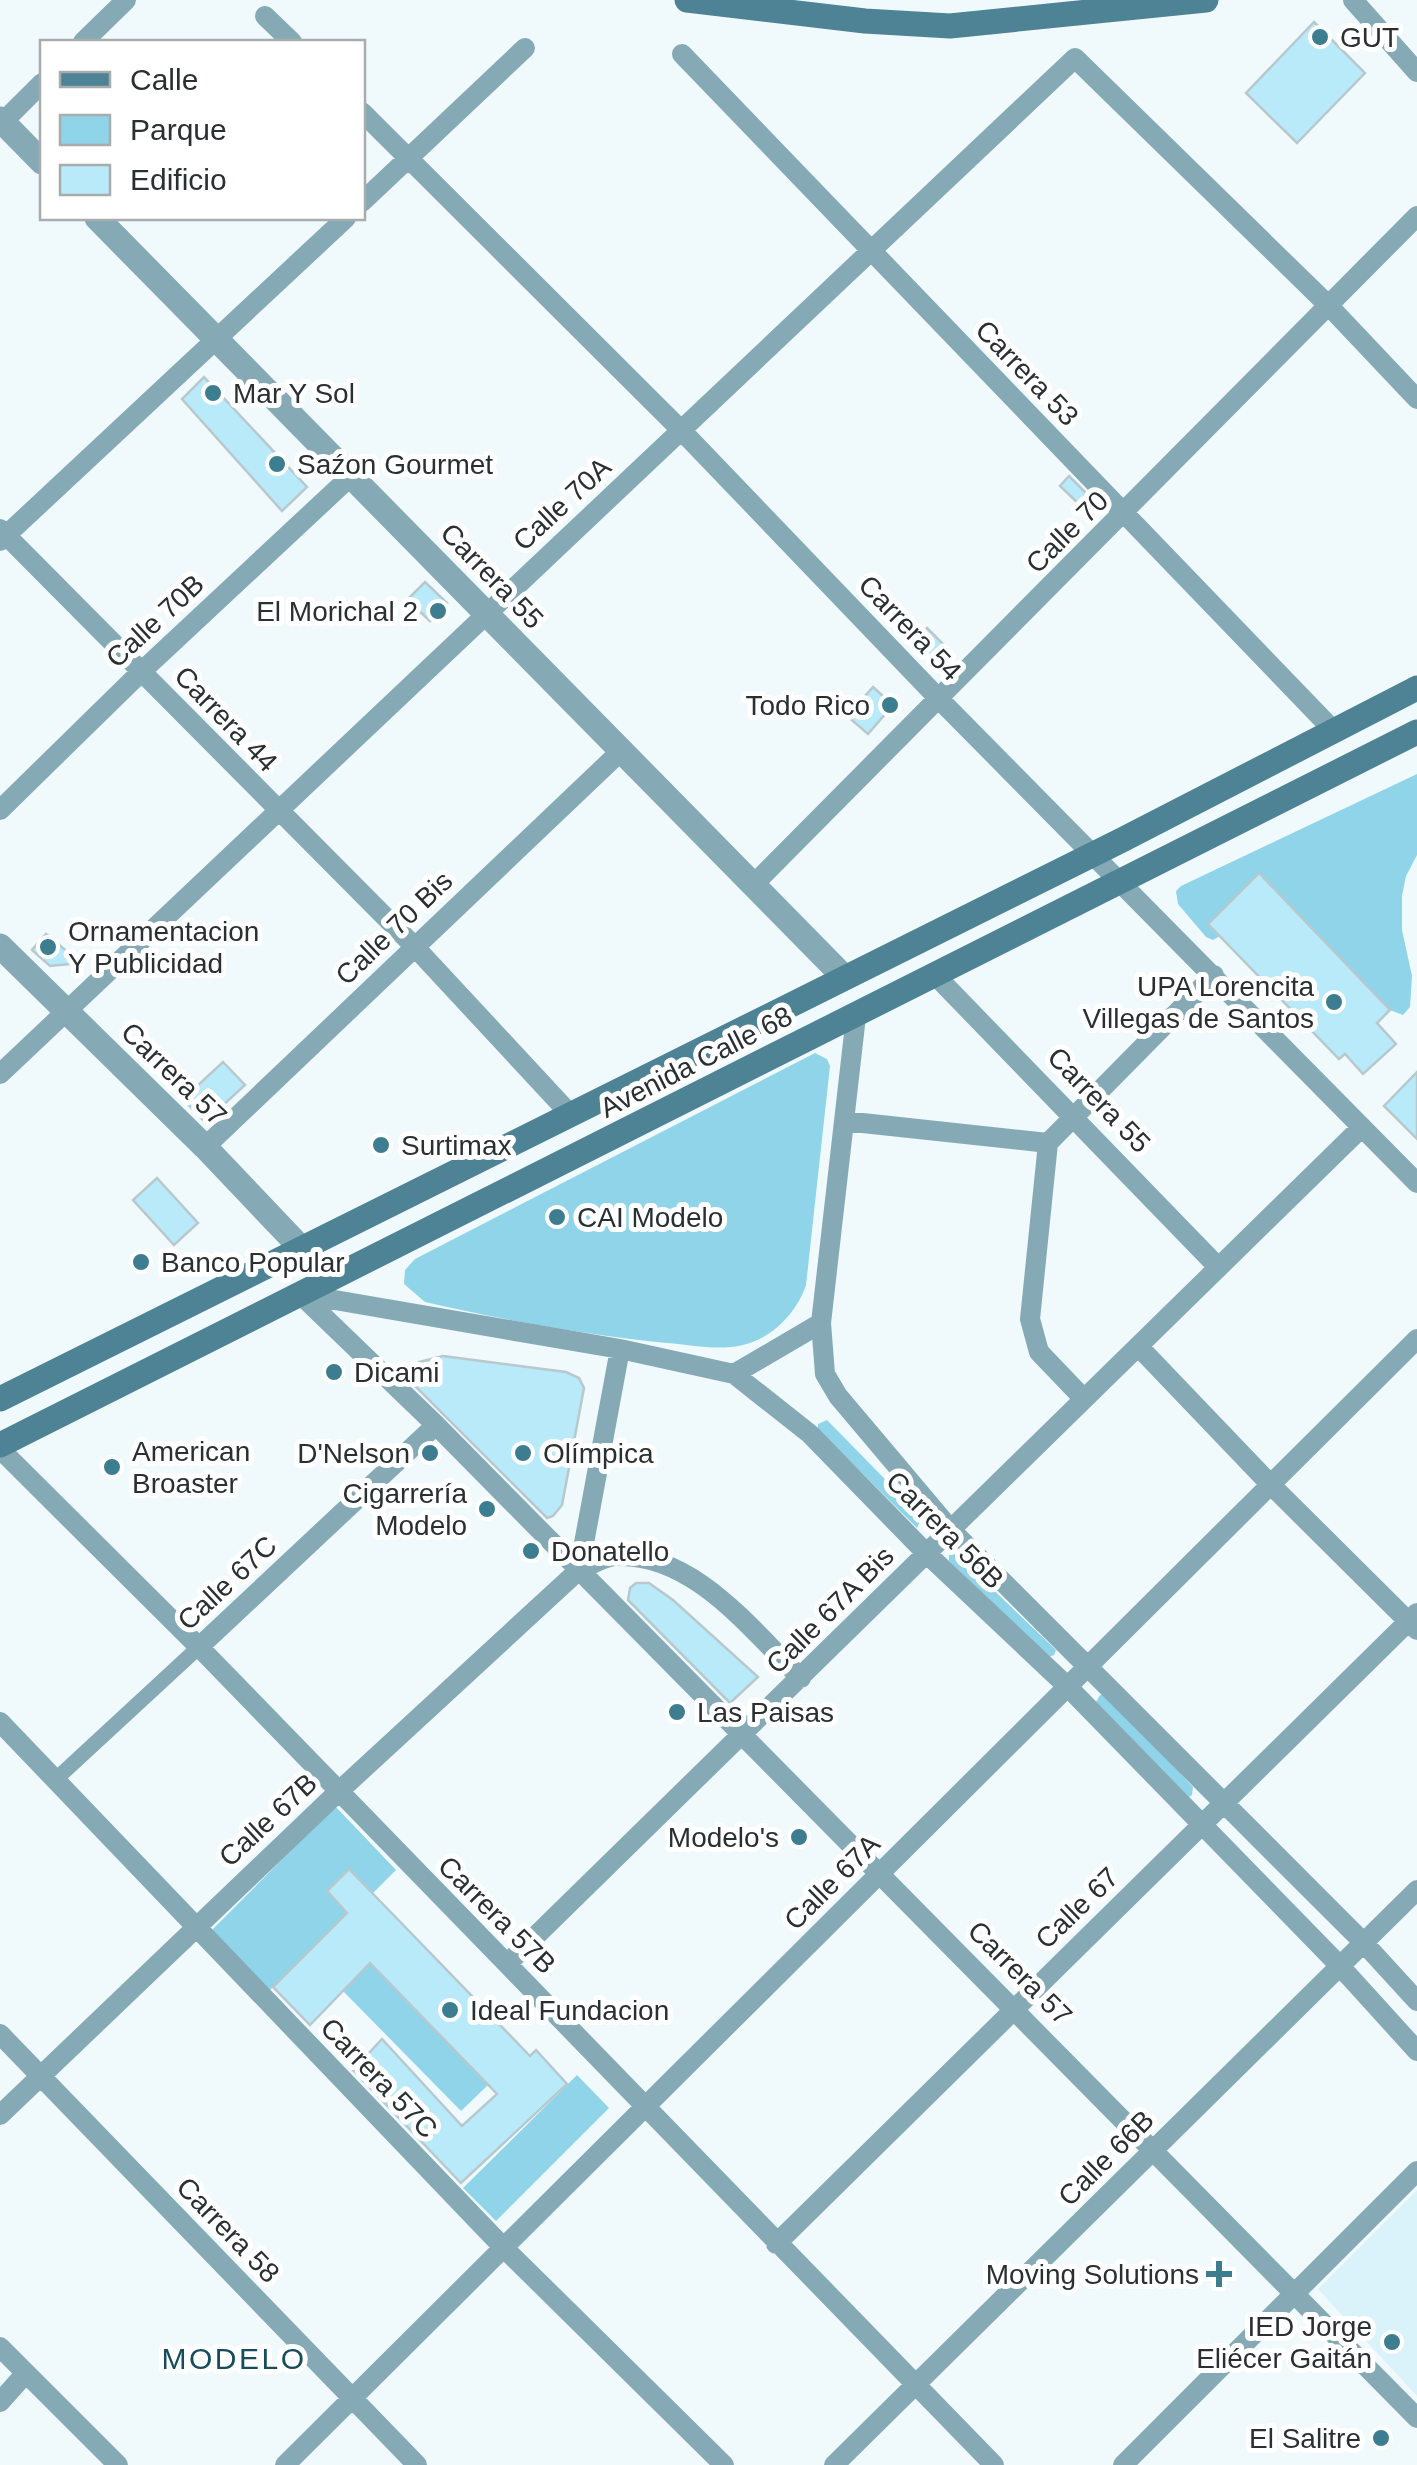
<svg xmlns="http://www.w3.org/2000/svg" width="1417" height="2465" font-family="Arial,sans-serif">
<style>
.built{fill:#daf3fb}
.green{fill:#90d4e9}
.building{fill:#b8eafa;stroke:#b8c8cd;stroke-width:2.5}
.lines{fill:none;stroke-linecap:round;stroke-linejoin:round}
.pedestrian{stroke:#86aab5;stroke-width:15}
.minor{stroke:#86aab5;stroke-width:20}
.tertiary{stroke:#86aab5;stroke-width:25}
.secondary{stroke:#4d8394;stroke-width:25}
.poi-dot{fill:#3d7d90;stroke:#fff;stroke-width:4}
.labels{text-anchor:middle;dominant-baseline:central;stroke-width:10;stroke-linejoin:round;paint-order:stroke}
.poi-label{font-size:28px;fill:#293032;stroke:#fff;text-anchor:start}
.street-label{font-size:28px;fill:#293032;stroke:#fff}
.neighbourhood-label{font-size:30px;letter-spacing:2.5px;fill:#164c5b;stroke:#fff}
</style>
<rect width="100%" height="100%" fill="#f0fafd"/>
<path class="built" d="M1417,2190V2396L1318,2289Z"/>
<path class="green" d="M1417,774V855L1406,876L1402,896V930L1412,976L1410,1007L1403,1015L1390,1010L1259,873L1209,923L1220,936L1213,940L1206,937L1178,904L1176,891L1181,886Z
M815,1053L827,1059L830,1066L806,1285C797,1312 773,1338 743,1345C718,1351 692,1345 667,1343C586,1335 504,1320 425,1302L404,1284L405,1270L415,1259Z
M827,1420L922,1517L917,1528L818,1429V1424Z
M949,1552L955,1553L1056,1650L1054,1655L1049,1657L949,1561Z
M1100,1695H1107L1193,1787L1192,1795L1189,1797L1096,1702Z
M335,1806L396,1870L373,1893L348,1869L327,1891L347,1913L269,1991L209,1933Z
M370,1963L488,2085L461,2111L343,1991Z
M577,2075L609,2108L496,2221L463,2188Z"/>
<path class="building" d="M1314,22L1365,73L1297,143L1246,93Z
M204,377L307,487L282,511L182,399Z
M1069,476L1094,501L1085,510L1060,486Z
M425,582L447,603L430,621L407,600Z
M927,628L947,648L933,662L912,642Z
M873,687L893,705L868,734L847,716Z
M1259,873L1390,1010L1377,1023L1396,1044L1363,1074L1345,1054L1339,1059L1208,924Z
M46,934L81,963L50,966L32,950Z
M223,1062L245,1085L205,1122L183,1099Z
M1417,1072V1139L1384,1106Z
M157,1178L198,1223L174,1245L133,1200Z
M443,1356L566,1372L579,1378L584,1388L581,1404L562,1505L553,1516L547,1518L412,1383V1376L419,1362Z
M636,1583H649L673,1600L758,1677L730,1703L628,1600L630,1588Z
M349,1869L530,2056L536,2050L567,2084L461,2183L353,2070L382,2039L462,2126L497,2094L370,1963L310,2025L273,1987L347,1913L327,1891Z"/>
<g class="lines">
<path class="pedestrian" d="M54,1781L199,1647"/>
<path class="minor" d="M1353,0L1417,72
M265,16L292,42
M83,42L126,0
M682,54L1333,730
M362,112L681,430L940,700L1417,1183
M0,125L42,83
M362,202L525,48
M0,529L414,946L570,1114
M0,541L346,218
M0,810L141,672L351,476
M753,885L1417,216
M936,976L1218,1267
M856,1016L821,1323L825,1374L838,1396L951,1530L1363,1942L1417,2001
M0,1074L1075,58L1329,306L1417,399
M844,1121L1048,1143
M205,1147L621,751
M300,1294L436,1425L1417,2418
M300,1294L620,1349L734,1374L810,1434L927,1554L1068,1687L1339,1965L1417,2051
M1138,1346L1271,1485L1417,1630
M734,1374L821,1323
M1084,1399L1039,1352L1030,1319L1048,1143L1214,975
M0,1449L199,1647L994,2465
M579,1570L620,1349
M199,1647L436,1425
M0,1722L502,2246L724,2465
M507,1964L1362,1127
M0,2034L417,2465
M0,2115L337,1793L579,1570C590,1566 604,1556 616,1556C694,1553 750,1629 801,1678
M776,2244L1417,1613
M0,2347L118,2465
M0,2402L25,2374
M285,2465L1417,1339
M834,2465L1417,1890
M1123,2465L1417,2171"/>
<path class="tertiary" d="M0,119L42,162
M97,218L844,977
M0,946L205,1147L302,1249"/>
<path class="secondary" d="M687,0L865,21L950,26L1206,0
M0,1399L1122,840L1417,688
M0,1445L1417,732"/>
</g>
<g class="poi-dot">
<circle cx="1320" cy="37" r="10"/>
<circle cx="213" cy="393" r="10"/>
<circle cx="277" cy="464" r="10"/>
<circle cx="438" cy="611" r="10"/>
<circle cx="890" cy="705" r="10"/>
<circle cx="48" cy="947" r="10"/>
<circle cx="1334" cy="1002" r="10"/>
<circle cx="381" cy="1145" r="10"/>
<circle cx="557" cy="1217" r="10"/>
<circle cx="141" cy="1262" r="10"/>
<circle cx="334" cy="1372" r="10"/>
<circle cx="430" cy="1453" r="10"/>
<circle cx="523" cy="1453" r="10"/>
<circle cx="112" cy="1467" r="10"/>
<circle cx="487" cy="1509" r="10"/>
<circle cx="531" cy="1551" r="10"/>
<circle cx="677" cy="1712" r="10"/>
<circle cx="799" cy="1837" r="10"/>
<circle cx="450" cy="2010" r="10"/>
<path d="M1214 2259h10v10h10v10h-10v10h-10v-10h-10v-10h10z"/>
<circle cx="1392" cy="2342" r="10"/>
<circle cx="1381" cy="2438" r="10"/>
</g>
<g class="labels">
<g class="poi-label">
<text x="1340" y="37">GUT</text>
<text x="233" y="393">Mar Y Sol</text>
<text x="297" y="464">Saźon Gourmet</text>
<text x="418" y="611" text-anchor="end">El Morichal 2</text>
<text x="870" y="705" text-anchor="end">Todo Rico</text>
<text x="68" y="931">Ornamentacion<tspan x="68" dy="32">Y Publicidad</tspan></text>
<text x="1314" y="986" text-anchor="end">UPA Lorencita<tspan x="1314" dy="32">Villegas de Santos</tspan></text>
<text x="401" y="1145">Surtimax</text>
<text x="577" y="1217">CAI Modelo</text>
<text x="161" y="1262">Banco Popular</text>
<text x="354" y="1372">Dicami</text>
<text x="132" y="1451">American<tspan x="132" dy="32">Broaster</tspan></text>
<text x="410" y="1453" text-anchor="end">D'Nelson</text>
<text x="543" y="1453">Olímpica</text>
<text x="467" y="1493" text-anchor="end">Cigarrería<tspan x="467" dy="32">Modelo</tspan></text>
<text x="551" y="1551">Donatello</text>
<text x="697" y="1712">Las Paisas</text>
<text x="779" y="1837" text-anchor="end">Modelo's</text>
<text x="470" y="2010">Ideal Fundacion</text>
<text x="1199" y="2274" text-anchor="end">Moving Solutions</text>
<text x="1372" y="2326" text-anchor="end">IED Jorge<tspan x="1372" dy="32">Eliécer Gaitán</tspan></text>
<text x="1361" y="2438" text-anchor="end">El Salitre</text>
</g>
<g class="street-label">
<text transform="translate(1027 373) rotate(46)">Carrera 53</text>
<text transform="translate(562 504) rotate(-43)">Calle 70A</text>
<text transform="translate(1067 532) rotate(-45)">Calle 70</text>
<text transform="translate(492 576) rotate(46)">Carrera 55</text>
<text transform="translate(155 621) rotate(-43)">Calle 70B</text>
<text transform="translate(910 628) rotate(46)">Carrera 54</text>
<text transform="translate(226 719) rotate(46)">Carrera 44</text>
<text transform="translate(394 928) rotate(-44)">Calle 70 Bis</text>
<text transform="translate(696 1062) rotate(-27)">Avenida Calle 68</text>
<text transform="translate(174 1074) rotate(44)">Carrera 57</text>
<text transform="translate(1099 1100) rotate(46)">Carrera 55</text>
<text transform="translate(945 1530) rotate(45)">Carrera 56B</text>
<text transform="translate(227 1583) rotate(-43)">Calle 67C</text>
<text transform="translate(830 1610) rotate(-45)">Calle 67A Bis</text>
<text transform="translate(268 1820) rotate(-43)">Calle 67B</text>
<text transform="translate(832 1882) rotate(-45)">Calle 67A</text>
<text transform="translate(1077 1908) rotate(-44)">Calle 67</text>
<text transform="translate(497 1915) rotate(45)">Carrera 57B</text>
<text transform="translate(1020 1973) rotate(45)">Carrera 57</text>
<text transform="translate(379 2078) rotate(46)">Carrera 57C</text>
<text transform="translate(1106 2158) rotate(-45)">Calle 66B</text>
<text transform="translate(228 2230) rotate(46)">Carrera 58</text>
</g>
<g class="neighbourhood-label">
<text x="234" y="2358">MODELO</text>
</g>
</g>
<rect x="40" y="40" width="325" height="180" fill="#ffffff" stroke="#a9acad" stroke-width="2.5"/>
<rect x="60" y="72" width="50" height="15" fill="#4d8394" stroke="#a9acad" stroke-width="2.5"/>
<text x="130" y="90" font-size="30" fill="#293032">Calle</text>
<rect x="60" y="115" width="50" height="30" fill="#90d4e9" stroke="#a9acad" stroke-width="2.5"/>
<text x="130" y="140" font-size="30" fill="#293032">Parque</text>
<rect x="60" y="165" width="50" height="30" fill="#b8eafa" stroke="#a9acad" stroke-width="2.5"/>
<text x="130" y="190" font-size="30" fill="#293032">Edificio</text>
</svg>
